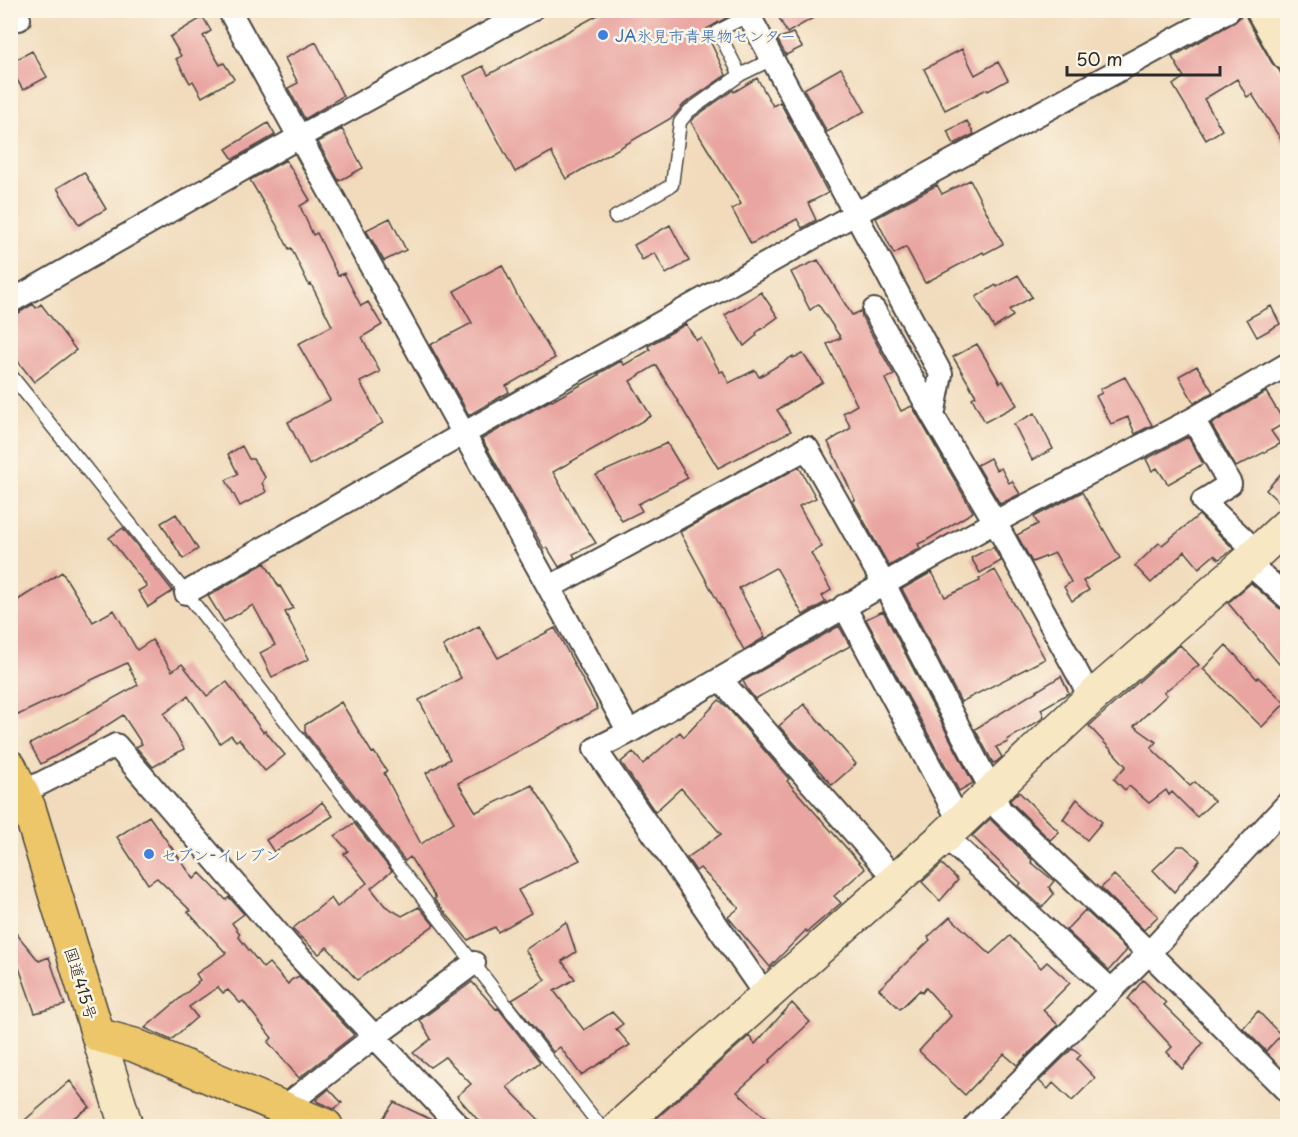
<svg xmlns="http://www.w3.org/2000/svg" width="1298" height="1137" font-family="'Playpen Sans','Klee One',sans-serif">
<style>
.building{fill:#e9a5a1}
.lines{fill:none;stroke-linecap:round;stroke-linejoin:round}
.lane-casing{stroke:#494541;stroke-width:15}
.street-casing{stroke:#494541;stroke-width:26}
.secondary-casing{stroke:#494541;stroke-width:36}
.highway-casing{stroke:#494541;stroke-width:36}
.lane{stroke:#fff;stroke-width:12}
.street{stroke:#fff;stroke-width:22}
.secondary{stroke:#f7e8c3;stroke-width:33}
.highway{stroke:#ecc669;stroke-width:33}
.shop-dot{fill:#3f7fe0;stroke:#fcf5e5;stroke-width:2}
.labels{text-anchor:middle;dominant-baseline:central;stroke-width:5;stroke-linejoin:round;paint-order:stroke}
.shop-label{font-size:16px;fill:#366cbe;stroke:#fcf5e5;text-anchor:start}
.street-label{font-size:16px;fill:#2b2b2b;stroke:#fcf5e5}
</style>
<rect width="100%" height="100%" fill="#fcf5e5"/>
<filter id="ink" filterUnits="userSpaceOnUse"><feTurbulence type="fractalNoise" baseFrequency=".0167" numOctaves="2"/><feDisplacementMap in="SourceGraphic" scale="12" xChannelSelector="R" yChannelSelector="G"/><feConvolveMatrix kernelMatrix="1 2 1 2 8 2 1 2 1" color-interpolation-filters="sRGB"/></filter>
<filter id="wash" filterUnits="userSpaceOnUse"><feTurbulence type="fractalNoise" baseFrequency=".008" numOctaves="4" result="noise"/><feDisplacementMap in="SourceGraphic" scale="24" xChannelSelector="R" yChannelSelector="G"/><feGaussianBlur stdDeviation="1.35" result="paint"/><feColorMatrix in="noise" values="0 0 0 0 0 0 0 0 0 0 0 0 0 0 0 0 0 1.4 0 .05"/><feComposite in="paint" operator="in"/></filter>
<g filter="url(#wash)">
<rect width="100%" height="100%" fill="#f1dbbc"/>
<g id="blocks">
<path class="building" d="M607,10H733V14L705,30L726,75L684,104L673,117L566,179L551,152L515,172L464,76L483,66L488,75Z
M775,10H827L787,33Z
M1242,10H1244L1247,19L1272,63L1279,70L1287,86V149L1252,94L1247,97L1237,79L1204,99L1222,130L1206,140L1173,85L1184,77L1172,57L1235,22L1240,17Z
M203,17L211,31L203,36L220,65L224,63L234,79L202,97L193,81L190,83L176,59L181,56L170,37Z
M793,33L802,47L786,55L777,39Z
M316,42L343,96L305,119L288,88L298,83L285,58Z
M962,49L975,75L998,62L1008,80L988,91L987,89L945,110L924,69Z
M32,51L47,77L23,90L10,68V63Z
M841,68L865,111L827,132L804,89Z
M757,78L773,106L780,102L828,193L808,203L816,220L802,228L797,219L751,244L732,209L741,204L691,122L695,117L733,90L734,92Z
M967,121L974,134L954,144L947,131Z
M268,123L275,135L233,159L226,149Z
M342,129L363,168L339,181L318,142Z
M286,160L310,200L300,206L313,235L317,233L338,276L344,273L361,306L368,302L382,325L362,337L380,372L360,382L383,423L309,465L288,422L330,400L298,344L332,326L311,284L309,285L291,248L289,249L276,224L250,180Z
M84,172L106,209L79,225L57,188Z
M970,180L1003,244L984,254L983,252L925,283L906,247L894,254L876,218L937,185L942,194Z
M390,218L406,250L384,261L366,230Z
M670,225L689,261L666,274L655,253L642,260L634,245Z
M818,260L852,315L861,311L862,317L894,375L885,379L901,411L912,406L973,512L927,540L918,544L920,548L889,566L853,501L855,500L828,442L851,428L843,413L857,405L827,344L841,338L818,304L810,310L791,272Z
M502,265L517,295L555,358L506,386L509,392L469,415L430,345L472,323L454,291Z
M1018,275L1032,297L1009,310L1013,316L994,328L976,297L996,285L997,287Z
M761,292L778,317L756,333L757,335L744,346L725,315Z
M33,304L36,308L41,304L76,350L34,382L10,351V315L17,314Z
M1271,306L1280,324L1257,337L1247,319Z
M686,324L696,340L701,338L720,372L723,371L729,383L755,370L759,377L793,356V358L803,354L823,382L777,410L791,431L718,468L656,365L630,381L651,416L553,472L582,523H583L596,543L573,554L575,558L559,567L547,547L544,549L482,439L551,400L552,401L599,375L598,374L621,361L624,365L650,350L648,346Z
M977,344L1000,383L1003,381L1017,405L985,422L972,398L976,396L953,357Z
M1197,366L1213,392L1194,403L1179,376Z
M1125,377L1152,425L1135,434L1128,417L1111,424L1096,396L1102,393L1100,389Z
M1266,392L1285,423L1271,431L1280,444L1236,467L1211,424Z
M1035,413L1053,449L1032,460L1014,424Z
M1188,437L1203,464L1168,484L1157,468L1152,471L1146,459Z
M667,443L688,478L638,504L642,511L622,521L596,475Z
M242,446L249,459H253L265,477L262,483L266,492L240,506L226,480L238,474L228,454Z
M990,458L996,470L1001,468L1009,483L1012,481L1020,494L1000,504L977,465Z
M799,467L816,498L799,506L822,547L811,553L831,590L822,596L826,602L803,615L777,569L775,568L739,588L765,637L744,650L680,532Z
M1287,467V506H1283L1266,490Z
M1082,492L1120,558L1083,581L1089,590L1072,601L1064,587L1071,582L1055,553L1032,562L1017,535L1038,524L1034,517Z
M176,514L198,549L183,559L161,523Z
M1199,515L1234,549L1219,559L1214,555L1199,568L1185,551L1151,583L1135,566L1159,543L1162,545Z
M123,528L173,591L148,607L138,591L147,586L109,538Z
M993,547L1001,561L980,573L971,558L988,549L989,550Z
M265,563L279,587L280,586L293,608L285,612L309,659L272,677L260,653L275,645L253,605L224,622L208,596Z
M995,570L1045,659L961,702L902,589L932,572L945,597L980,581L979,579Z
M62,572L93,622L114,610L137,650L152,640L172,671L182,664L207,696L227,682L263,732L265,731L285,755L265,771L239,739L236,741L231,735L220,743L188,696L164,714L184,749L153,767L136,747L142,744L123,715L95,733V734L41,764L30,744L138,685L127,663L18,715L10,699V605Z
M1251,583L1279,608L1287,611V656L1279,664L1228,603Z
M883,611L973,783L959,791L866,619Z
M479,626L498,658L555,628L598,709L458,783L476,812L532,785L580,860L518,890L531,913L498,932L495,927L468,940L434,899L436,898L410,857L405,861L307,735L305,732V725L341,702L372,753L374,752L387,771L384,773L421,844L454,822L426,773L450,759L419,700L461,678L443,646Z
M839,626L850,646L755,699L748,690L743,681Z
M1180,645L1199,665L1164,692L1167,695L1134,726L1156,742L1151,748L1190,786L1195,782L1214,801L1197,817L1172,792L1169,795L1166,790L1149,803L1129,786L1125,790L1114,779L1126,766L1089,726Z
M1226,645L1257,679L1258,677L1285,703L1262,727L1203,669Z
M1061,676L1069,693L1041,709L1044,716L1039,721L1007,740L1008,742L996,747L1002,757L996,762L993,763L975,729Z
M719,700L727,707L789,779L787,781L865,869L834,896L841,903L807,932L806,930L770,967L728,917L739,908L700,868L696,871L687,858L721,834L681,788L655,812L621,762L633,752L643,764L680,732L684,737Z
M804,704L856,764L832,785L779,726Z
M1019,792L1059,832L1050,840L1011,802L1010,800Z
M1077,799L1102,822L1087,840L1063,819Z
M322,802L333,816L274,852L266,840L313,810Z
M149,816L194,879L200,873L226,900L229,897L244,914L232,923L240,934L238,936L263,968L269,963L288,984L291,980L299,976L354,1035L299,1078L268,1042L272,1038L243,1001L240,1003L228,990L223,993L218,987L189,1007L197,1017L171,1040L145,1028L198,983L197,982L200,980L196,974L226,953L188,912L191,911L157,878L148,884L117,837Z
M990,819L1032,860L1031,862L1054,881L1049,887L1054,894L1042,907L1019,886L1021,883L972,836Z
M354,823L392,871L371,888L385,906L402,916L419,907L434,925L357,980L327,947L319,954L292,929L331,898L337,907L367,883L344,854L348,851L335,836Z
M1178,846H1184L1200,860L1174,892L1153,870Z
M942,864L958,880L940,901L922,882Z
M1114,875L1158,916L1144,930L1101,888Z
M1085,910L1127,950L1109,970L1066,930Z
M950,917L990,954L1010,936L1041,968L1047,962L1070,983L1043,1010L1058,1025L1017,1065L1004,1054L965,1095L919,1051L951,1016L926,988L922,993L920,990L900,1009L879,989L930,940L928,937Z
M566,922L576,952L562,961L575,979L554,991L584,1030L612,1012L623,1024L616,1029L630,1045L581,1075L560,1047L553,1052L512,1000L545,980L525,950Z
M10,926L39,961L49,957L65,1005L35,1013L10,942Z
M1143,980L1166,1003L1164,1005L1203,1043L1182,1069L1167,1052L1172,1047L1128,999Z
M472,982L496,1009L498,1008L540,1062L507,1087L545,1126H483L457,1096L471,1084L445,1057L430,1067L413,1053L431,1039L420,1020Z
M792,1003L810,1022L770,1060L771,1061L737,1092L774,1126H648L749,1036L755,1044Z
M1258,1011L1281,1035L1266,1051L1243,1028Z
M1073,1048L1081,1055L1077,1059L1095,1078L1072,1101L1053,1083L1048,1089L1039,1081Z
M70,1081L90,1107L61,1126H18Z
M329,1089L342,1103L334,1109L318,1102L316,1100Z
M394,1102L436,1122L441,1126H378Z"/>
</g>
</g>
<g filter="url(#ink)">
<use href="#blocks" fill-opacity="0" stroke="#494541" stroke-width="1.5"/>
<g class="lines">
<g class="lane-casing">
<path id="lane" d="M749,15L718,31L740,75L772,59
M615,217L672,185L680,122L689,111L740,75
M10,374L186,593L600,1126"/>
</g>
<g class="street-casing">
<path id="street" d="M15,10L19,19
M229,10L629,732
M746,10L941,374L933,416L874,310
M10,302L299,137L531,10
M933,416L995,522L1091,698
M1193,419L1230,484L1203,501L1257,552
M1247,562L1288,598
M550,587L807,448L884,584L992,791L1000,810L1149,953L1288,1092
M186,593L463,434L855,214L1229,10
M844,606L960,822
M720,679L896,880
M22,793L116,745L288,945L459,1126
M945,836L1111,990
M766,996L595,749L629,732L884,584L995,522L1193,419L1288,364
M283,1108L374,1037L474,963
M975,1126L1149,953L1288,803"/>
</g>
<g class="secondary-casing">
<path id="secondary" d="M1263,10L1288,54
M98,1035L126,1126
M620,1126L945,836L1091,698L1247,562L1288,524"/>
</g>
<g class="highway-casing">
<path id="highway" d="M10,767L29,808L98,1035L134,1045L326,1126"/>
</g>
<use href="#lane" class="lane"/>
<use href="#street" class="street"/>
<use href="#secondary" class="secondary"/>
<use href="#highway" class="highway"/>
</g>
</g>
<g class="shop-dot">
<circle cx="603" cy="35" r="6"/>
<circle cx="149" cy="854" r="6"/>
</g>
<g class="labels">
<g class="shop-label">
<text x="615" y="35">JA氷見市青果物センター</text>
<text x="161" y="854">セブン-イレブン</text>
</g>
<g class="street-label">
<text transform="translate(82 983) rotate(73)">国道415号</text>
</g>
</g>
<rect width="1298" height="1137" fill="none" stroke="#fcf5e5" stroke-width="36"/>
<path d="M1067 66v9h153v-9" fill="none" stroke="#2b2b2b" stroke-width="3"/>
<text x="1076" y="66" font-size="18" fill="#2b2b2b" stroke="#fcf5e5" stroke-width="4.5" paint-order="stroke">50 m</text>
</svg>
